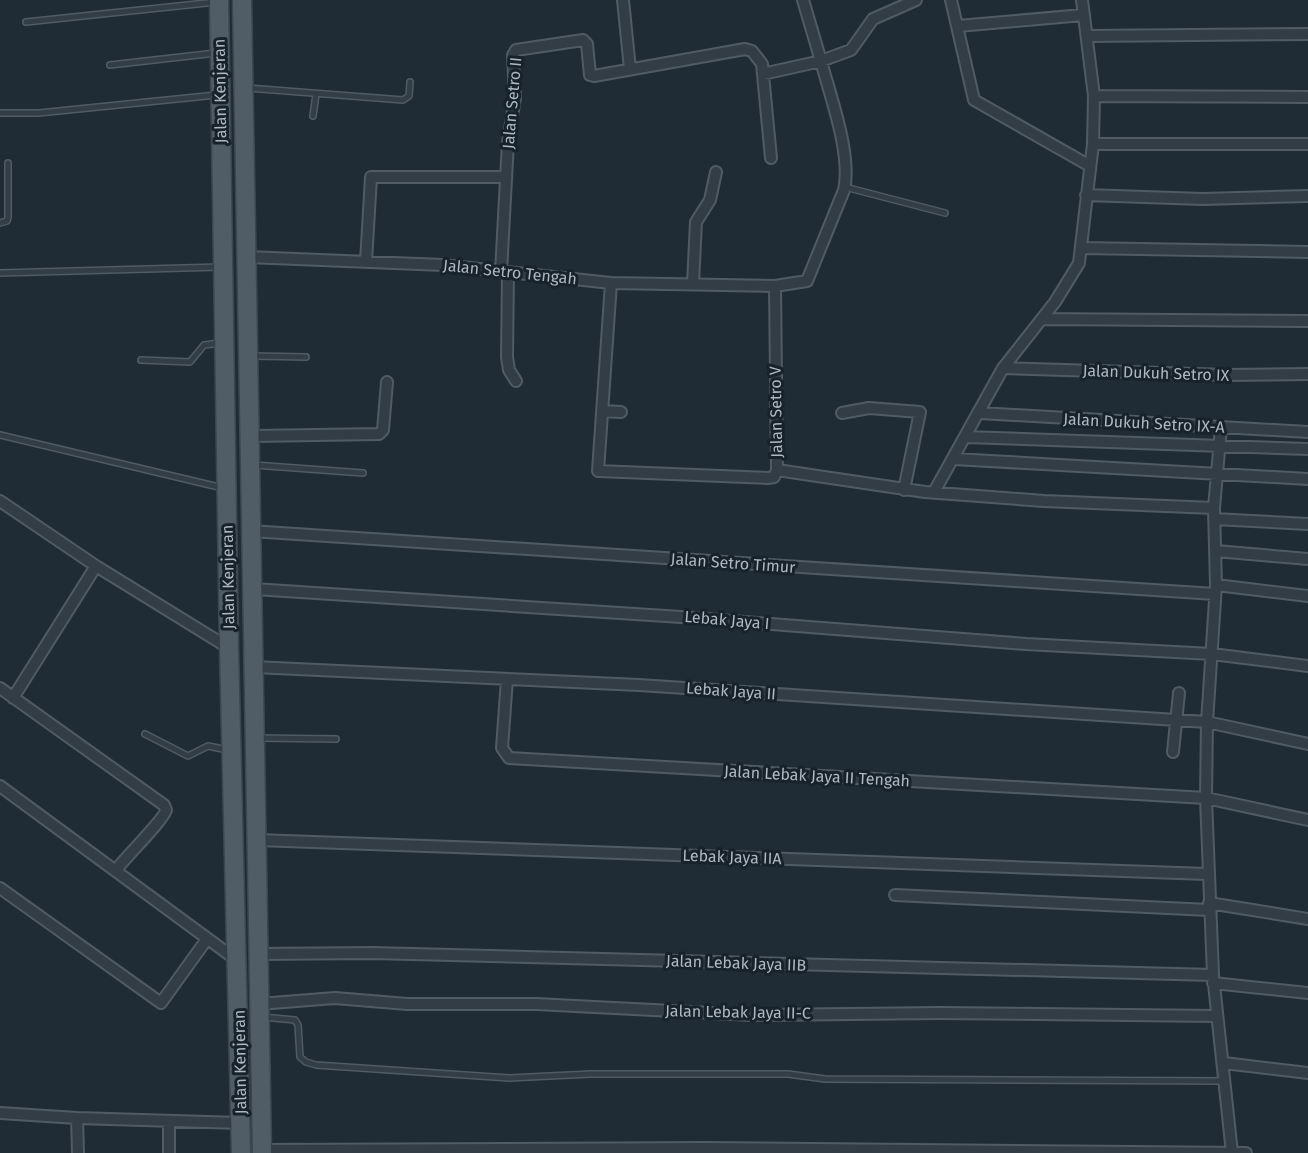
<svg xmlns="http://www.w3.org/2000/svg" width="1308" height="1153" font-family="'Fira Sans',sans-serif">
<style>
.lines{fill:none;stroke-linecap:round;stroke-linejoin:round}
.service-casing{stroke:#505b64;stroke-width:8}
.minor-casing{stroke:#505b64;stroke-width:14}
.primary-casing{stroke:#3c464f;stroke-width:21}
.service{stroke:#323d46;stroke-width:5}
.minor{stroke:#323d46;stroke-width:10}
.primary{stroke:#505d66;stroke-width:18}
.labels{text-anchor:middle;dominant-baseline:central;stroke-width:6;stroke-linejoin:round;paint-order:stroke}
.street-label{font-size:16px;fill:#acb8c3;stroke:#18222a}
</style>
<rect width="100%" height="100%" fill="#1f2c35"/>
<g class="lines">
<g class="service-casing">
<path id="service" d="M26,22L216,2
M110,65L216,53
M247,88L403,100L409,96L410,82
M0,113H39L216,95
M313,116L316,94
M845,187L945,213
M0,223L7,221L8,217V163
M0,273L220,267
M252,356L306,357
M141,360L190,362L204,345L220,343
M0,435L223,488
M254,465L363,473
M145,734L188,756L208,746L228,750
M256,738L336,739
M262,1017L295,1020L298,1025L300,1057L306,1062L316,1065L509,1078L591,1074H788L825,1079L1224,1081"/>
</g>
<g class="minor-casing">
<path id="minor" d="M623,0L630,69
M951,0L974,100L1090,166
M958,26L1083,15
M1087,36L1308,34
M763,74L821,61L803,0
M1094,96L1308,97
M1093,144H1308
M1086,195L1203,199L1308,196
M1082,248L1308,252
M245,257L443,265L611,283L775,286L807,281L844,190C852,154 830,96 821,61L851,50L873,19L916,0
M366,262L371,177H506
M501,272L508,142L515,98L513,55L516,50L583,40L587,44L590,75L594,76L745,49L752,51L762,64L771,158
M508,273L507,357L509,370L516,381
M611,283L598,471L768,478L774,477L777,470L775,286
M693,284L696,222L710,200L716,172
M1042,319L1308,321
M1003,368L1228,375L1308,374
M602,411L621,412
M842,413L869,408L920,412L904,490
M980,413L1308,432
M1221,428L1214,508L1216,585L1207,722L1206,798L1213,975L1232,1153
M248,436L379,434L383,430L387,382
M966,437L1308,449
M954,459L1308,479
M777,470L925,492L1044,501L1214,508
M934,492L1003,368L1055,302L1079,263L1093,144L1094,96L1082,0
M0,501L96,566L229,648
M1214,519L1308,524
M250,531L1215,594
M1216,551L1308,559
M1216,585L1308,596
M253,589L681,617L1026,644L1212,654L1308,666
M253,667L639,685L1207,722L1308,744
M507,679L502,748L509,758L1206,798L1308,820
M0,688L164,805L166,810C165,818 125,858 116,870
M13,698L96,566
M1173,752L1179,693
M0,786L238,961
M257,840L1207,874
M0,888L161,1003L207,939
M895,895L1209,910
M1209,903L1308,919
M258,954L372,953L1213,975
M1213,983L1308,993
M259,1004L335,998L407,1004H536L751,1015L939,1013L1217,1016
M1224,1063L1308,1073
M0,1113L77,1118L240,1123
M77,1118L78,1153
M262,1150L704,1148L1246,1153
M169,1153V1121"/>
</g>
<g class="primary-casing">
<path id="primary" d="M219,0L229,648L241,1153
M242,0L262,1153"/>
</g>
<use href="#service" class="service"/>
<use href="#minor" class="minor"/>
<use href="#primary" class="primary"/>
</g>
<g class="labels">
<g class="street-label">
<text transform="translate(220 91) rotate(-91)">Jalan Kenjeran</text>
<text transform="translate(512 103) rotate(-85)">Jalan Setro II</text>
<text transform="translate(510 272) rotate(6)">Jalan Setro Tengah</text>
<text transform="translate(1156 373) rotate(2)">Jalan Dukuh Setro IX</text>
<text transform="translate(776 412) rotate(-91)">Jalan Setro V</text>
<text transform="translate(1144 423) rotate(3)">Jalan Dukuh Setro IX-A</text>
<text transform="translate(733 563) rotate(4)">Jalan Setro Timur</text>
<text transform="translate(228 577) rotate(-91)">Jalan Kenjeran</text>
<text transform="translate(727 620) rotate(5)">Lebak Jaya I</text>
<text transform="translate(731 691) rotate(4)">Lebak Jaya II</text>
<text transform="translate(817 776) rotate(3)">Jalan Lebak Jaya II Tengah</text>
<text transform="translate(732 857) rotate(2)">Lebak Jaya IIA</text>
<text transform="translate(736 963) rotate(2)">Jalan Lebak Jaya IIB</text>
<text transform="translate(738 1012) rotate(1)">Jalan Lebak Jaya II-C</text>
<text transform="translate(240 1062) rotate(-91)">Jalan Kenjeran</text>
</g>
</g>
</svg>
